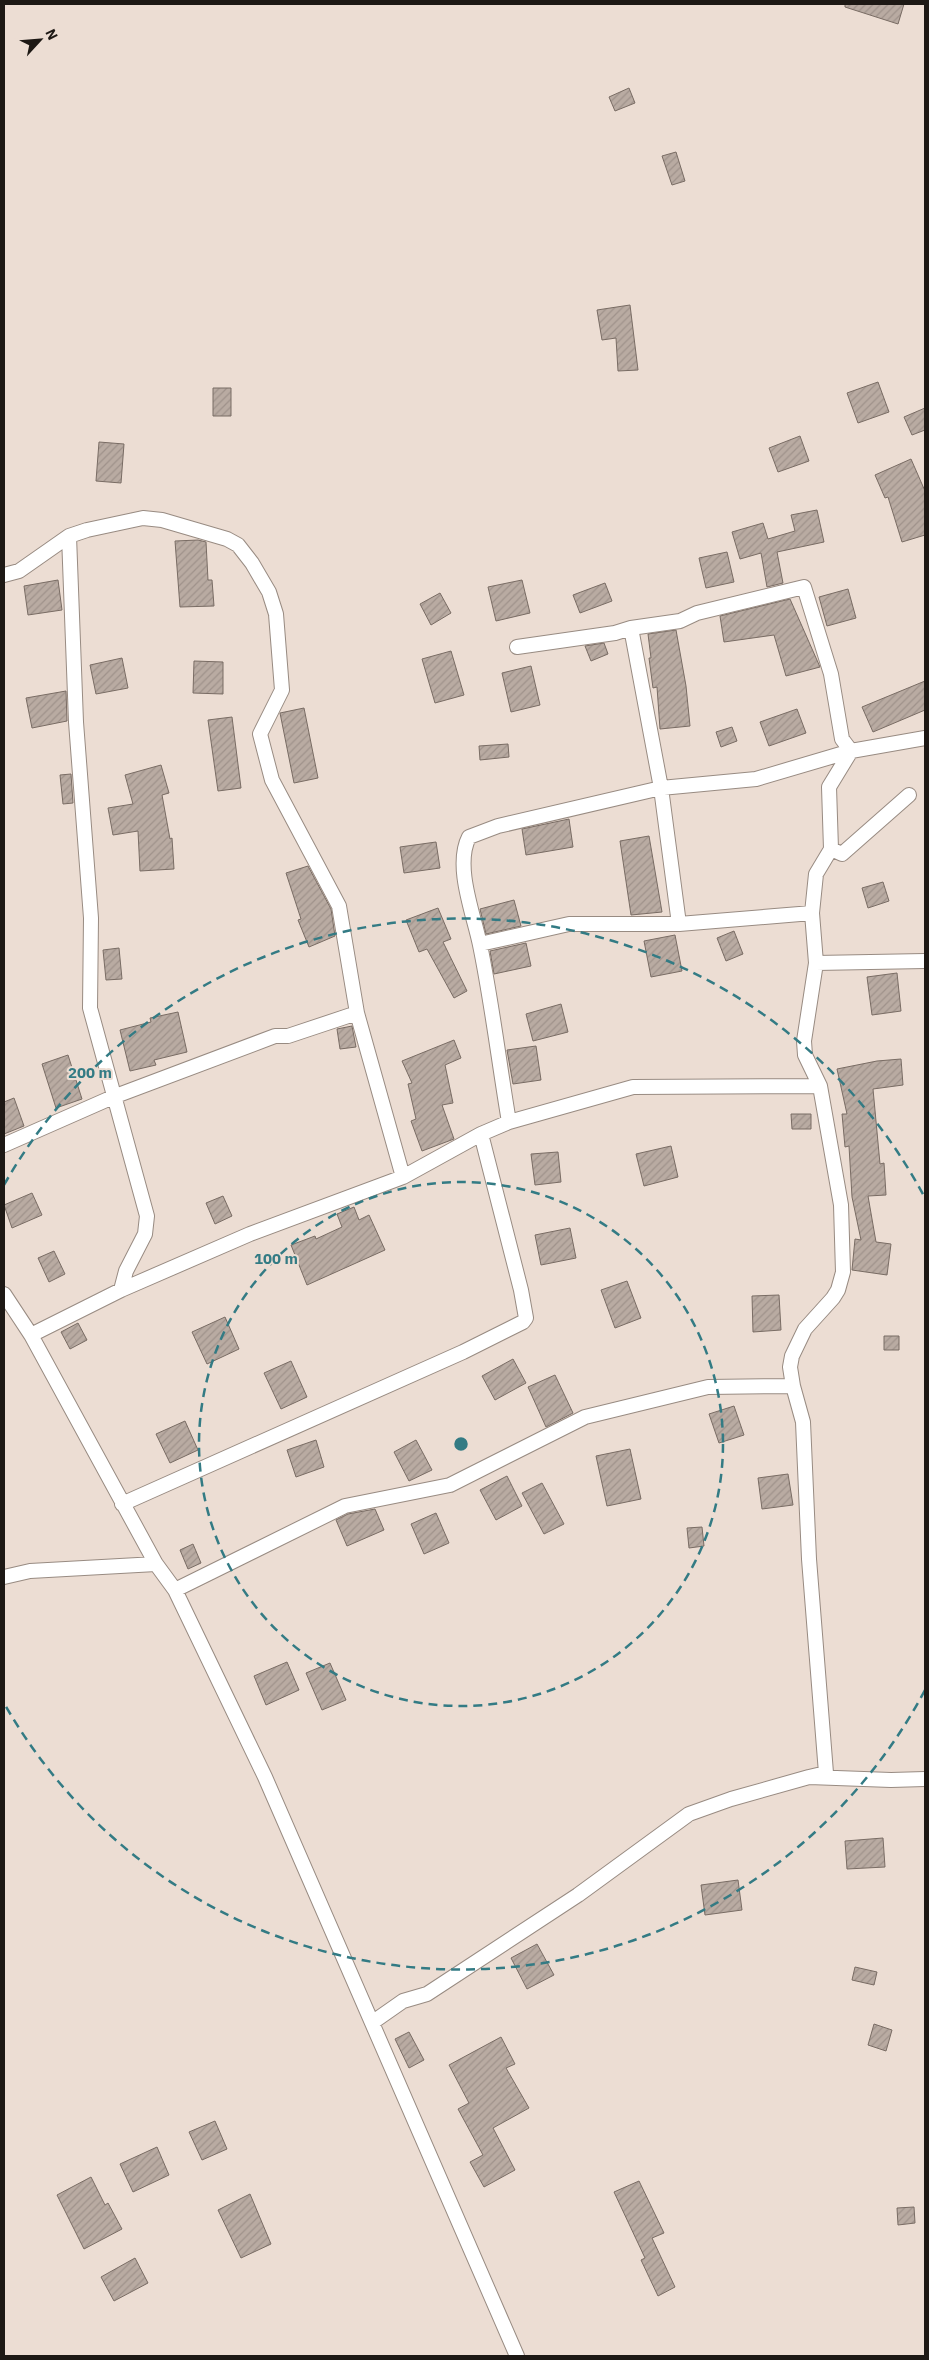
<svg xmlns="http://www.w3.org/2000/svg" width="929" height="2360" font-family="'IBM Plex Sans',sans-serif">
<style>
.building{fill:url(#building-hatch);stroke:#796c64}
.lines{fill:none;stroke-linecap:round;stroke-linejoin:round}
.street-casing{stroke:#988b82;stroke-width:16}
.street{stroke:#fff;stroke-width:14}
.ring{fill:none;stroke:#337b84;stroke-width:2.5;stroke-dasharray:9 6}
.centre{fill:#337b84;stroke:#ecddd3;stroke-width:2.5}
.ring-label{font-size:15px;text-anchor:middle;font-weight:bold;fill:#337b84;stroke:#ecddd3;stroke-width:4;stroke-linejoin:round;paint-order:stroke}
</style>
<defs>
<pattern id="building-hatch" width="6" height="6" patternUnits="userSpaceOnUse" patternTransform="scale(1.25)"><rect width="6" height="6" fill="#b9aba2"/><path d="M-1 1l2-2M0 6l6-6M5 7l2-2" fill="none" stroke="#9f928b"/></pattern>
</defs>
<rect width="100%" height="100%" fill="#ecddd3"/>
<path class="building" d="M845,4H904L898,24L845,7Z
M629,88L635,103L615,111L609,97Z
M676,152L685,181L672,185L662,156Z
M630,305L638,370L618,371L616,338L602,340L597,310Z
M878,382L889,412L858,423L847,393Z
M213,388H231V416H213Z
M925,408V430L912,435L904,417Z
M800,436L809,461L778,472L769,448Z
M99,442L124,444L121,483L96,481Z
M911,459L925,491V535L902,542L888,497L885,498L875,475Z
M817,510L824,542L777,552L783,583L767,587L761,553L740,559L732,532L763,523L768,539L795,531L791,515Z
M198,540L206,542L208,580H212L214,606L180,607L175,541Z
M727,552L734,582L706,588L699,558Z
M58,580L62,610L28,615L24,586Z
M522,580L530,613L496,621L488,587Z
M605,583L612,601L580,613L573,595Z
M848,589L856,618L827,626L819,597Z
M440,593L451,613L431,625L420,604Z
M790,599L820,667L786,676L774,635L724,642L720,616Z
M676,630L686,686L690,726L660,729L657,687L653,688L649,658H651L648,634Z
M604,643L608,654L591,661L585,646Z
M451,651L464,695L435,703L422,659Z
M122,658L128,688L96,694L90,665Z
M194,661L223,662V694L193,693Z
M531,666L540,705L511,712L502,673Z
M925,681V710L873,732L862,707Z
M66,691L67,721L32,728L26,698Z
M304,708L318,778L294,783L280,713Z
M797,709L806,733L769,746L760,722Z
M232,717L241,788L218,791L208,720Z
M732,727L737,741L721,747L716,732Z
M508,744L509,757L480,760L479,746Z
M161,765L169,793L162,795L170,839L172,838L174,869L140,871L138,831L113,835L108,808L133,804L125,775Z
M71,774L73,803L63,804L60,775Z
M569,819L573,847L526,855L522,829Z
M649,836L662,912L631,915L620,841Z
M436,842L440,868L404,873L400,847Z
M308,866L331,909L335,936L309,947L298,920L301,919L286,873Z
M883,882L889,901L868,908L862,888Z
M514,900L521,926L486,934L480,909Z
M438,908L451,939L443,942L467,991L454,998L427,949L419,952L406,920Z
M734,931L743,954L726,961L717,938Z
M675,935L682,971L651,977L644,941Z
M526,943L531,966L494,974L490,951Z
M119,948L122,979L106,980L103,950Z
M897,973L901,1011L872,1015L867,977Z
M561,1004L568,1032L533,1041L526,1014Z
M178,1012L187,1052L154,1060L156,1065L130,1071L120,1030L151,1022L150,1018Z
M352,1026L356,1047L340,1049L337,1029Z
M454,1040L461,1058L445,1065L453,1103L442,1105L454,1139L422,1151L411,1121L416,1119L408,1084L412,1083L402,1061Z
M536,1046L541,1080L513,1084L507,1050Z
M68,1055L82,1099L56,1108L42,1064Z
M901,1059L903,1085L873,1089L880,1164L884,1163L886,1195L868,1196L876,1242L891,1244L887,1275L852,1270L855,1239L861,1240L852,1197L849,1146L845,1147L842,1114H847L837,1069L877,1061Z
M14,1098L24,1126L4,1134V1102Z
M791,1114H811V1129H792Z
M671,1146L678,1177L644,1186L636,1154Z
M558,1152L561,1182L535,1185L531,1154Z
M32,1193L42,1215L12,1228L4,1205Z
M223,1196L232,1216L215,1224L206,1203Z
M354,1207L359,1220L369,1215L385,1250L307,1285L291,1245L315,1236L316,1239L342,1227L337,1214Z
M570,1228L576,1258L541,1265L535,1235Z
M54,1251L65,1274L49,1282L38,1258Z
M627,1281L641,1318L615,1328L601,1290Z
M779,1295L781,1330L753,1332L752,1296Z
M225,1317L239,1349L207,1364L192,1332Z
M78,1323L87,1340L70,1349L61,1332Z
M884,1336H899V1350H884Z
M513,1359L526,1383L495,1400L482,1376Z
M291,1361L307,1397L281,1409L264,1373Z
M555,1375L573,1413L546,1427L528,1387Z
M734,1406L744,1435L719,1443L709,1414Z
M185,1421L198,1450L170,1463L156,1434Z
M316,1440L324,1467L296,1477L287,1450Z
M416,1440L432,1470L409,1481L394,1452Z
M630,1449L641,1499L607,1506L596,1456Z
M788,1474L793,1505L762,1509L758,1478Z
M507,1476L522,1506L496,1520L480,1490Z
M542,1483L564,1524L544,1534L522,1493Z
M375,1509L384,1530L347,1546L336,1520L348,1514Z
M436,1513L449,1543L424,1554L411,1524Z
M702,1527L704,1546L689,1548L687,1528Z
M193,1544L201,1563L188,1569L180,1550Z
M287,1662L299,1690L266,1705L254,1676Z
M330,1663L346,1700L322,1710L306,1673Z
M883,1838L885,1867L847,1869L845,1841Z
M738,1880L742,1910L705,1915L701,1885Z
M537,1944L554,1975L527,1989L511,1958Z
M855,1967L877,1972L874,1985L852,1980Z
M874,2024L892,2030L886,2051L868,2045Z
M409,2032L424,2060L409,2068L395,2039Z
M501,2037L515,2064L506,2068L529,2108L493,2128L515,2170L484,2187L470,2162L483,2155L458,2109L469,2103L449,2065Z
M215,2121L227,2149L202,2160L189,2132Z
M157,2147L169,2175L133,2192L120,2164Z
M91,2177L105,2205L108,2203L122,2229L84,2249L57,2195Z
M639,2181L664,2233L652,2238L675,2287L658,2296L641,2260L645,2258L614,2192Z
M250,2194L271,2244L241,2258L218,2210Z
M914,2207L915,2223L898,2225L897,2208Z
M135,2258L148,2283L114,2301L101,2277Z"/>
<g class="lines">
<g class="street-casing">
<path id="street" d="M69,536L76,722L91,918L90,1008L147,1216L145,1234L126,1271L121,1290
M4,575L19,571L69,536L87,530L143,518L162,520L227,539L238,545L252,563L269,592L276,614L282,690L260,734L272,780L339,906L357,1013L403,1177
M631,628L661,788L679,924
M517,647L615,633L631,628L680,621L697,613L804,587L831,674L842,739L851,751L829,787L831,849L816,874L812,913L816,963L804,1041L805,1055L820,1086L841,1205L843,1272L838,1290L833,1298L805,1329L792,1356L790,1367L793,1386L803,1422L809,1559L826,1773L809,1777
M831,849L842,854L909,795
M480,944L569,924H679L812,913
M816,963L925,961
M509,1122C499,1063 492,1003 480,945C474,915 454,866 469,837L498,826L661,788L756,779L851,751L925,738
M4,1145L113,1097L275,1036H288L357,1013
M4,1294L31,1335L156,1564L175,1590L265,1777L517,2356
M31,1335L121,1290L250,1234L403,1177L481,1134
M122,1504L463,1352L523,1322L526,1318L521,1290L481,1134L509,1122L633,1087L820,1086
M4,1577L30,1571L156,1564
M175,1590L345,1506L450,1485L585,1417L708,1387L793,1386
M373,2022L403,2001L427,1994L578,1895L689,1814L731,1799L809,1777L891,1780L925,1779"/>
</g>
<use href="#street" class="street"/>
</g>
<g class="ring">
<circle cx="461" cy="1444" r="262"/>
<path d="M925 1690A525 525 0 0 1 4 1703M4 1185A525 525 0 0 1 925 1198"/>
</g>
<circle cx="461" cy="1444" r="8" class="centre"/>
<g class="ring-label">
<text x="90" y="1078">200 m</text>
<text x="276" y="1264">100 m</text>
</g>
<rect width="929" height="2360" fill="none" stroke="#1d1814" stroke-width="10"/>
<g transform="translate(40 40) rotate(64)" stroke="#ecddd3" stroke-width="4" paint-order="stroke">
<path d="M0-4L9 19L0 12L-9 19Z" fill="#1d1814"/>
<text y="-8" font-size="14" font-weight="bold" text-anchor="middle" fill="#1d1814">N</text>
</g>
</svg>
